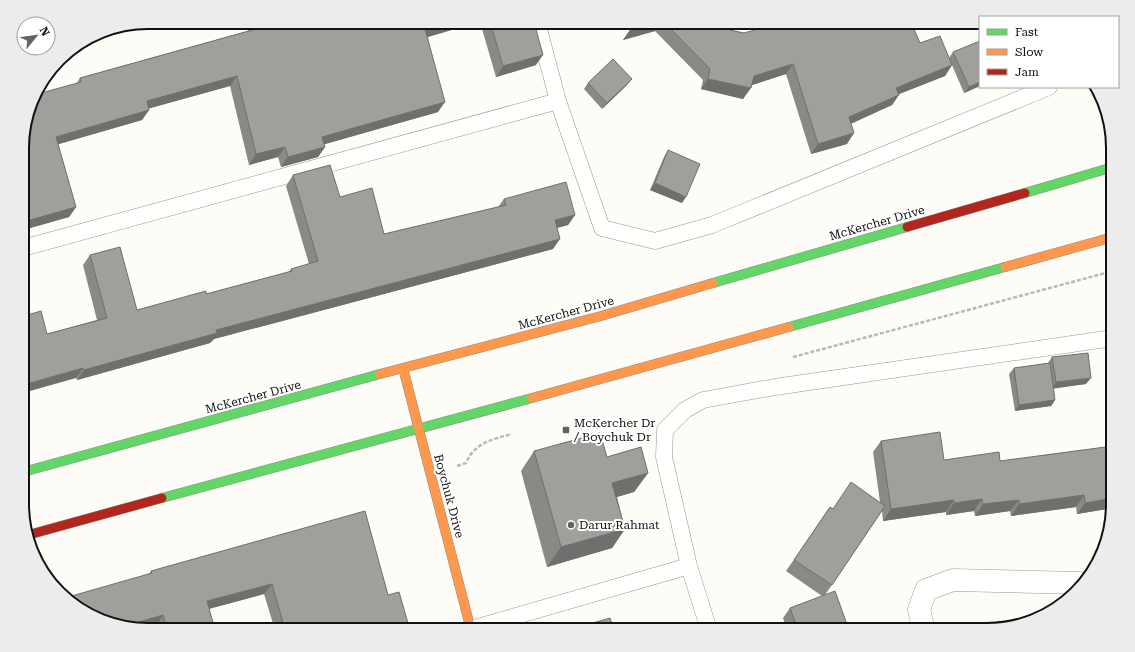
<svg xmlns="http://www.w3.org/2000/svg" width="1135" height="652" font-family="'Roboto Serif',serif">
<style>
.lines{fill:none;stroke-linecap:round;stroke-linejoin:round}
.lane-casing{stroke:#979795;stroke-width:17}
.street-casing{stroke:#979795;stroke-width:23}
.fast-casing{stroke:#8e8d8b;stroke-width:10}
.slow-casing{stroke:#8e8d8b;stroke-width:10}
.jam-casing{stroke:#8e8d8b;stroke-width:10}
.path{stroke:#b9b9b8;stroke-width:2.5;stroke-dasharray:4 2;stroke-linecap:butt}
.lane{stroke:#fffffe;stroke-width:16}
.street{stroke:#fffffe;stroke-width:22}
.fast{stroke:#63d668;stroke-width:9}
.slow{stroke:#ff974d;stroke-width:9}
.jam{stroke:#b3261e;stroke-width:9}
.wall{fill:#8a8986}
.shaded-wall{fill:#716f6d}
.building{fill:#a19f9c;stroke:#716f6d}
.poi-dot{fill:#646362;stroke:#fff;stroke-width:1.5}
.labels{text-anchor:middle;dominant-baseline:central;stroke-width:4;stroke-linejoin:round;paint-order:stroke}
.street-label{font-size:12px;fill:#111;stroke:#fff}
.poi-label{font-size:12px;fill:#111;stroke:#fff;text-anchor:start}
.rim{fill:none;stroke:#111;stroke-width:2}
</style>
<rect width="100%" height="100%" fill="#fdfcf7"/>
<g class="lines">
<g class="lane-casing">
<path id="lane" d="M537,22L558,101L602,228L655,241L712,225L1049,87
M23,248L558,101
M471,629L689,566
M709,630L689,566L664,457L665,430L685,410L703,400L775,387L1113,338"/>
</g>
<g class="street-casing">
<path id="street" d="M924,630L919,610L926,590L953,580L1080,583"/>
</g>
<g class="fast-casing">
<path id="fast" d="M1025,193L1113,167
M713,283L907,227
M789,327L1005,267
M23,472L380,374
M162,498L532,398"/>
</g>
<g class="slow-casing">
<path id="slow" d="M1005,267L1113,237
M403,368L471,630
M380,374L601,316L713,283
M532,398L789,327"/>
</g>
<g class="jam-casing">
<path id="jam" d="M907,227L1025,193
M28,535L162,498"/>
</g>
<path class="path" d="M793,357L1113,271
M457,466L466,463C474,443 493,439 512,434"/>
<use href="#lane" class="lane"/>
<use href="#street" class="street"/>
<use href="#fast" class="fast"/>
<use href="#slow" class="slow"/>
<use href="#jam" class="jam"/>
</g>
<path class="wall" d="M480,22H534L536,65L496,77Z
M638,22H722L730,30L744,33L920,43L949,58L953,52L980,86L964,93L952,65L945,76L899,94L892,105L851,123L847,144L811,154L786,74L752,85L743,99L701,89L703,80L655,31L623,40L630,30Z
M254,24L428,37L438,112L324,144L325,147L318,157L281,167L278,157L249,165L230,86L149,108V110L142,120L58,144L76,207L69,217L23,230V132L77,83L80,78L248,31Z
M588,83L627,85L602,109L584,89Z
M668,150L682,203L650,190L664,157Z
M293,175L340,197L384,234L498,207L504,199L575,215L568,225L557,228L553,249L214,339L210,343L77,380L76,378L24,316L47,334L97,320L83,265L90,255L137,310L206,294L289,272L291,269L309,264L286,186Z
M1052,357L1086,384L1053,388L1055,400L1051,406L1015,411L1009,374L1014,368L1048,363Z
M881,441L944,460L1000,461L1113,446V508L1077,514L1076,507L1011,516L1010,511L975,516L974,511L946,515V512L883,521L882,511L825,595L849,630H787L783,618L790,608L822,596L786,571L830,507L832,509L880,502L873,452Z
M534,451L607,457L648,473L634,492L617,497L625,529L612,548L547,567L521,471Z
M151,571L388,595L410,630H275L264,594L209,609L215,630H157L156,626L144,629L85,613L149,574Z"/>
<path class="shaded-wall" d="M451,22H479L418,40L425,29Z
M657,22H661L655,31L623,40L630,30Z
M543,55L536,65L496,77L503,66Z
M793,64L786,74L746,87L754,76Z
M952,65L945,76L889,98L896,88Z
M237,76L230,86L140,111L147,101Z
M632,79L627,85L602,109L607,103Z
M708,79L751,88L743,99L701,89Z
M980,82V86L964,93L969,87Z
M899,95L892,105L842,128L849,117Z
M445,102L438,112L315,147L322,137Z
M149,110L142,120L49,147L56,137Z
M854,133L847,144L811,154L818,144Z
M285,147L278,157L249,165L256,154Z
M325,147L318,157L281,167L288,157Z
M655,183L686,197L682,203L650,190Z
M76,207L69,217L23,230V222Z
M575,215L568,225L548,230L555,220Z
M560,239L553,249L214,339L210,343L77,380L84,370L216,330Z
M83,368L76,378L23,393V385Z
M1091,378L1086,384L1051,389L1056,382Z
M1055,400L1051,406L1015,411L1019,405Z
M648,473L634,492L599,502L612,483Z
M1084,495L1076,507L1011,516L1019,504Z
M1113,498V508L1077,514L1085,503Z
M982,499L974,511L946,515L954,503Z
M954,500L946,512L883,521L891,509Z
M1019,500L1010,511L975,516L983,504Z
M625,529L612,548L547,567L561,547Z
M272,584L264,594L200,611L207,601Z
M163,615L156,626L144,629L129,625Z"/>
<path class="building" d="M259,22H451L425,29L445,102L322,137L325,147L288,157L285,147L256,154L237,76L147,101L149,110L56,137L76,207L23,222V132L34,95L81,82L80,78L256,29L254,24Z
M490,22H534L543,55L503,66Z
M638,22H657L630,30Z
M664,22H722L730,30L744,33L783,22H911L920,43L940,36L952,65L896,88L899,95L849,117L854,133L818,144L793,64L754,76L751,88L708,79L710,69Z
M980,41V82L969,87L953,52Z
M613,59L632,79L607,103L588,83Z
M668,150L700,164L686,197L655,183Z
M330,165L340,197L372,188L384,234L506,205L504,199L566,182L575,215L555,220L560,239L216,330L217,333L84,370L83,368L23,385V311L24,316L41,311L47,334L107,318L90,255L120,247L137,310L206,291V294L292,271L291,269L318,261L293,175Z
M1088,353L1091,378L1056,382L1052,357Z
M1050,363L1055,400L1019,405L1014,368Z
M940,432L944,460L999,452L1000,461L1113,446V498L1085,503L1084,495L1019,504V500L983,504L982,499L954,503V500L891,509L881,441Z
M600,433L607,457L641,447L648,473L612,483L625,529L561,547L534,451Z
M851,482L885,506L832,585L794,560L830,507L833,509Z
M365,511L388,595L399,592L410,630H285L272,584L207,601L215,630H167L163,615L129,625L85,613L68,597L152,573L151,571Z
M835,591L849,630H798L790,608Z
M610,618L614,630H572V629Z"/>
<g class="poi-dot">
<rect x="562" y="426" width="8" height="8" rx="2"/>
<circle cx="571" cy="525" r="4"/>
</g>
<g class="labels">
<g class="street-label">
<text transform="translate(877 223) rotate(-16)">McKercher Drive</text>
<text transform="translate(566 313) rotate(-15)">McKercher Drive</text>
<text transform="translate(253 397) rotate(-15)">McKercher Drive</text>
<text transform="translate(449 496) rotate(75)">Boychuk Drive</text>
</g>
<g class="poi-label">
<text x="574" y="423">McKercher Dr<tspan x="574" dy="14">/ Boychuk Dr</tspan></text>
<text x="579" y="525">Darur Rahmat</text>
</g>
</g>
<path d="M0 0H1135V652H0ZM148 29H987A119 119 0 0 1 1106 148V504A119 119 0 0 1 987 623H148A119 119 0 0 1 29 504V148A119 119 0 0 1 148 29Z" fill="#ececec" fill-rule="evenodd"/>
<path class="rim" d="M148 29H987A119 119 0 0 1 1106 148V504A119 119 0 0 1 987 623H148A119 119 0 0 1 29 504V148A119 119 0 0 1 148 29Z"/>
<rect x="979" y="16" width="140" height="72" fill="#ffffff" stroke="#a0a0a0"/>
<rect x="987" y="29" width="20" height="6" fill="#63d668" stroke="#a0a0a0"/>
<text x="1015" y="36" font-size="12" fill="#111111">Fast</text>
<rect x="987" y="49" width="20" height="6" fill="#ff974d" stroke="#a0a0a0"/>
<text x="1015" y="56" font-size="12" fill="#111111">Slow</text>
<rect x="987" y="69" width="20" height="6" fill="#b3261e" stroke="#a0a0a0"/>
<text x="1015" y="76" font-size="12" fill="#111111">Jam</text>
<g transform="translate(36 36) rotate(61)"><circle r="19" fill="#ffffff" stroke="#a0a0a0"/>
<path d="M0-3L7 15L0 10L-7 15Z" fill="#646362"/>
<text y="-6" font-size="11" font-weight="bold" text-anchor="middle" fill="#111111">N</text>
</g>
</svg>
